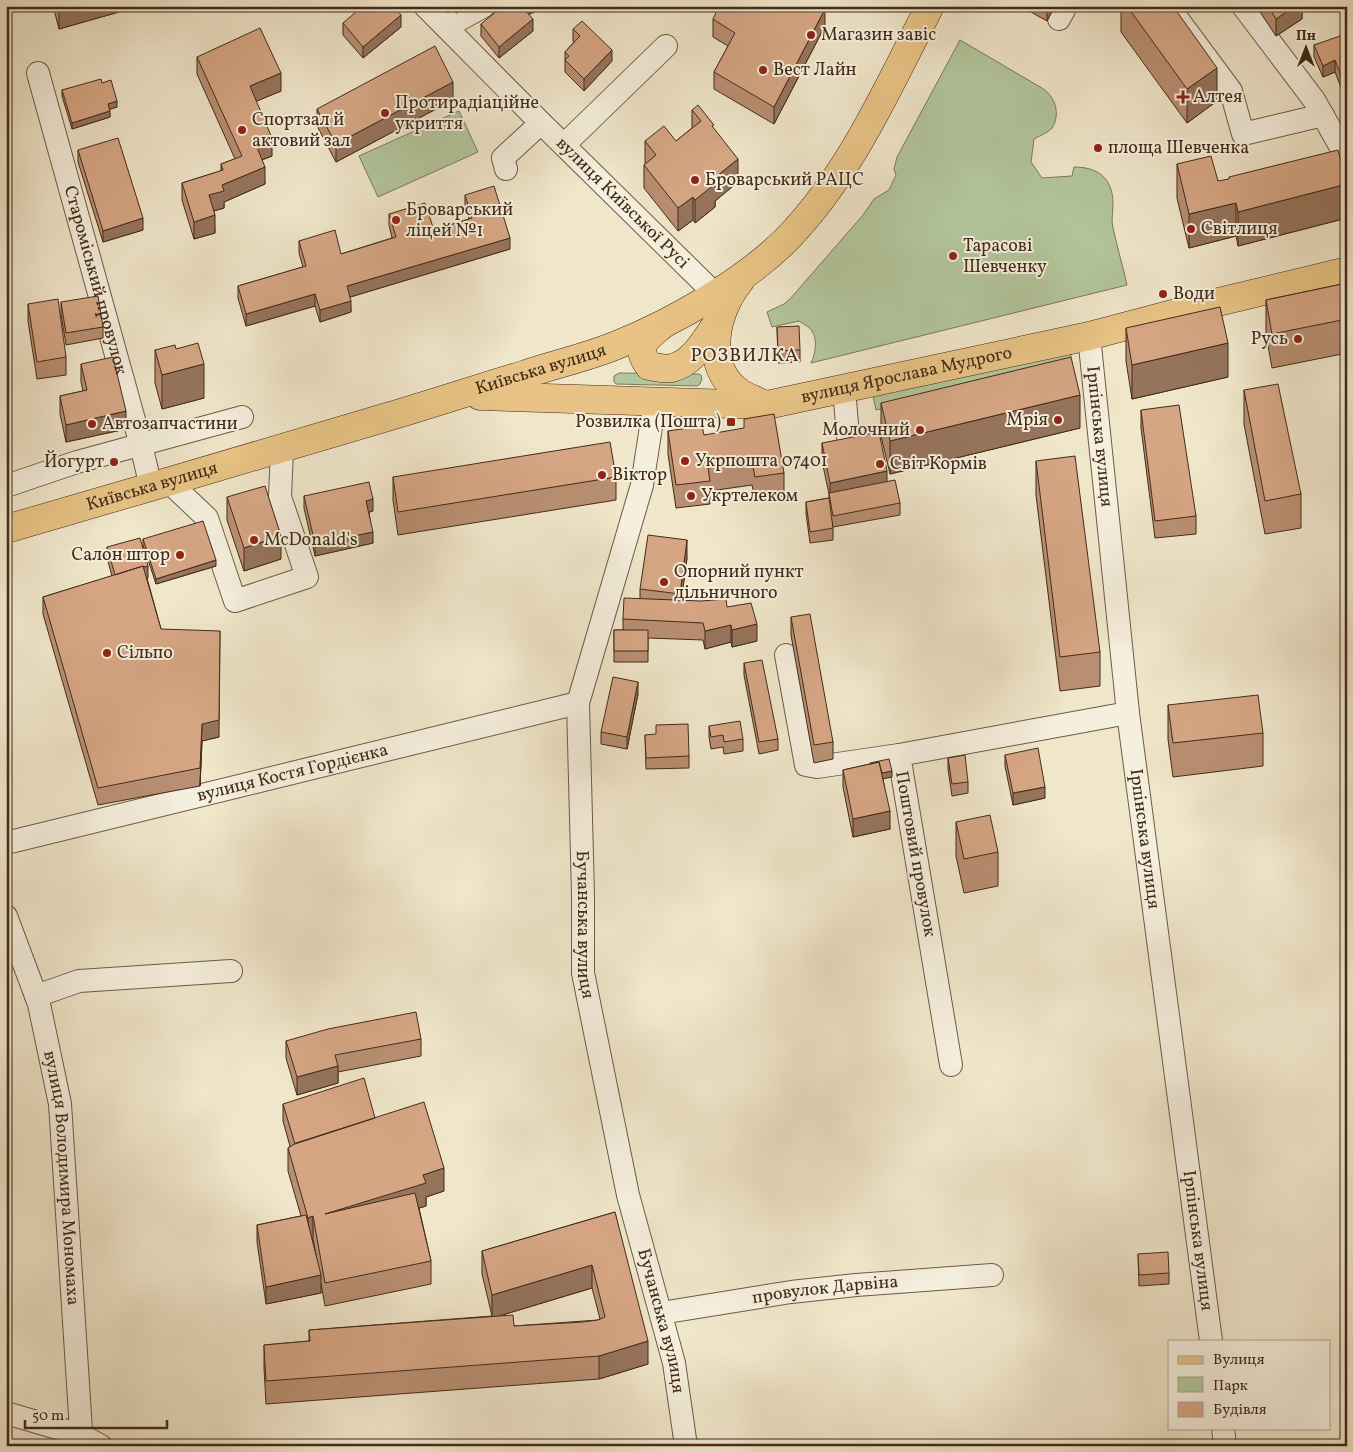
<svg xmlns="http://www.w3.org/2000/svg" width="1353" height="1452" font-family="Vollkorn,serif">
<style>
.green{fill:#b3c69c;stroke:#7b785b}
.lines{fill:none;stroke-linecap:round;stroke-linejoin:round}
.minor-casing{stroke:#6e5a46;stroke-width:24}
.major-casing{stroke:#432b1a;stroke-width:29}
.minor{stroke:#f5efdd;stroke-width:22}
.major{stroke:#e8c385;stroke-width:28}
.wall{fill:#b88f72;stroke:#432b1a;fill-rule:evenodd}
.shaded-wall{fill:#96745c;stroke:#432b1a}
.building{fill:#d6a684;stroke:#432b1a}
.poi-dot{fill:#8f2418;stroke:#f5efdd;stroke-width:2}
.labels{text-anchor:middle;dominant-baseline:central;stroke-width:4;stroke-linejoin:round;paint-order:stroke}
.poi-label{font-size:18px;fill:#432b1a;stroke:#f5efdd;text-anchor:start}
.street-label{font-size:18px;fill:#432b1a;stroke:#f5efdd}
.neighbourhood-label{font-size:19px;letter-spacing:1px;fill:#432b1a;stroke:#f5efdd}
</style>
<rect width="100%" height="100%" fill="#f0e6ca"/>
<filter id="stains"><feTurbulence type="fractalNoise" baseFrequency=".004" numOctaves="4"/><feColorMatrix values="0 0 0 0 .2 0 0 0 0 .09 0 0 0 0 .02 0 0 0 .5 -.17"/></filter>
<radialGradient id="worn" r=".72"><stop offset=".6" stop-color="#630" stop-opacity="0"/><stop offset="1" stop-color="#630" stop-opacity=".3"/></radialGradient>
<path class="green" d="M960,40L1042,88C1055,96 1061,114 1052,128C1048,133 1039,136 1034,139L1031,162L1042,178L1072,176L1074,167C1099,167 1113,179 1113,204C1113,212 1111,220 1113,228C1117,247 1123,266 1127,285L811,363C815,355 818,340 812,331C810,327 803,324 799,321L772,327L767,312L784,304L790,299L863,215L874,199L889,190L896,175L894,169L897,157Z
M459,111L478,152L378,197L359,156Z
M1074,347L1069,362L876,410L873,396Z
M619,373L698,374L701,375L702,379L700,384L697,386L616,384L614,382V376Z"/>
<g class="lines">
<g class="minor-casing">
<g id="minor">
<path id="s1" d="M425,6L529,111L715,294"/>
<path d="M1168,6L1231,91L1243,134L1323,115"/>
<path d="M1243,6L1314,100L1343,151L1347,167"/>
<path d="M1059,19L1066,6"/>
<path d="M446,27L484,6"/>
<path id="s2" d="M38,73L141,445L151,487"/>
<path d="M564,145L666,46"/>
<path d="M506,169L503,158L541,123"/>
<path id="s3" d="M1089,336L1128,713L1211,1341"/>
<path d="M844,389L849,447"/>
<path id="s4" d="M655,401L642,485L578,703L583,895V973L628,1195L674,1363L686,1446"/>
<path d="M169,482L207,518L235,601L307,577L280,497L282,449"/>
<path d="M6,486L77,462L242,417"/>
<path d="M786,655L806,765L817,767L899,755"/>
<path id="s5" d="M6,843L578,703"/>
<path id="s6" d="M6,916L39,1004L60,1104L82,1446"/>
<path d="M36,996L79,981L231,971"/>
<path d="M951,1065L899,755L1128,713"/>
<path id="s7" d="M661,1313L791,1292L856,1285L992,1275"/>
<path d="M6,1413L81,1435L101,1446"/>
<path d="M1223,1428L1225,1446"/>
</g>
</g>
<g class="major-casing">
<g id="major">
<path d="M740,281C716,310 702,366 739,392C746,397 756,400 763,404"/>
<path d="M661,326C646,339 634,346 649,366C656,367 665,370 672,368C694,363 707,337 719,320"/>
<path id="s8" d="M480,396L767,405L1089,336L1210,304L1347,271"/>
<path id="s9" d="M6,529C133,492 261,455 387,417C434,403 480,388 526,374C556,364 588,357 617,345C674,322 744,282 787,239C851,173 888,87 930,6"/>
</g>
</g>
<use href="#minor" class="minor"/>
<use href="#major" class="major"/>
</g>
<path class="wall" d="M53,6H140L59,29Z
M453,6H469L456,13Z
M521,6H540V10L529,14L533,31L499,58L481,36V24L520,12L522,10Z
M1020,6H1055L1047,21Z
M1121,6H1173L1217,101L1187,123L1121,32Z
M1256,6H1302V19L1276,36Z
M713,19L825,26L774,124L714,89V72L728,46L713,37Z
M343,23L401,27L363,58L343,35Z
M573,29L612,61L584,91L565,72V52L574,42L573,41Z
M1347,36V94L1344,95L1335,72L1323,77L1314,57V45Z
M197,57L281,91L256,101L272,156L262,160L265,184L224,202V208L214,211L215,233L194,239L182,200V183L221,171V164L235,159L197,74Z
M102,83L117,107L109,109L110,117L72,129L62,96V90Z
M453,100L336,162L317,126V109Z
M692,110L714,129L738,182L715,201V207L695,223L693,220L678,231L644,188V165L645,164V141H676L692,128Z
M78,150L143,230L103,242L78,162Z
M1177,164L1218,181L1347,218L1238,246L1236,236L1189,248L1177,198Z
M465,195L510,249L350,297L351,312L320,322L315,306L246,326L238,298V286L303,267L299,253V241L341,254L392,238L389,225V214L434,230L469,219L465,206Z
M1347,283V353L1272,368L1266,334V300Z
M61,302L103,327V338L66,345L61,314Z
M28,304L66,357V375L37,379L28,321Z
M777,327L800,350V362L778,363Z
M1126,328L1228,377L1132,399L1126,361Z
M176,349L204,398L162,409L155,383V350Z
M81,364L126,429L66,442L60,414V396L83,391L81,382Z
M1244,390L1301,494V528L1265,534L1244,424Z
M881,403L1080,428L890,474L881,436Z
M1141,410L1196,516V534L1155,538L1141,428Z
M668,431L704,435L784,473V496L755,500L752,485L710,491V504L676,508L668,454Z
M822,443L887,482L900,503V515L833,527L831,518L833,528V540L810,543L806,513V502L829,498V494L822,461Z
M1036,461L1100,652V686L1060,691L1036,495Z
M393,477H616V500L398,535L393,500Z
M304,496L373,511L369,512L373,543L315,556L304,508Z
M227,497L281,559L244,571L227,520Z
M143,539L216,566L156,584L143,545Z
M107,547L148,578H147L161,629L219,737L202,741L200,786L98,805L43,614V597L112,576L107,558Z
M687,558L681,600L727,607L757,641L732,647L731,642L705,649L703,640L648,638V662H614V630H623V619L640,598V589Z
M791,617L833,742V759L814,763L791,635Z
M744,663L778,739V750L759,754L744,675Z
M638,694L627,749L601,744V732Z
M1168,705L1263,733V766L1173,777L1168,739Z
M709,726L743,739V751L724,754L723,747L711,749L709,737Z
M645,735L689,756V768L646,769Z
M1005,755L1045,798L1013,805L1005,766Z
M948,758L968,782V793L952,796L948,769Z
M870,764L892,777L883,778L890,829L853,837L843,787V770Z
M956,822L998,852V886L964,893L956,856Z
M421,1039V1056L338,1072V1083L297,1095L286,1058V1041Z
M283,1104L375,1118L444,1191L426,1197V1206L419,1208L431,1261V1284L325,1306L321,1284V1293L266,1304L257,1242V1225L301,1216L288,1171V1148L290,1146L283,1121ZM313,1239L316,1255L312,1240Z
M615,1212L648,1364L599,1379L266,1404L264,1368V1345L309,1341V1330L492,1316L482,1274V1251ZM592,1288L600,1319L598,1320L514,1326L499,1316Z
M1138,1254L1169,1273V1284L1139,1286Z"/>
<path class="shaded-wall" d="M59,6H140L59,29Z
M456,6H469L456,13Z
M533,6H540V10L524,16V10Z
M1047,6H1055L1047,21Z
M1295,6H1302V19L1276,36V19Z
M825,9V26L774,124V107Z
M401,15V27L363,58V47Z
M533,19V31L499,58V47Z
M612,50V61L584,91V79Z
M1335,60V72L1323,77V66Z
M1217,68V101L1187,123V89Z
M281,73V91L250,104V86Z
M453,82V100L336,162V144Z
M1347,82V94L1344,95V83Z
M117,101V107L108,110V104Z
M110,111V117L72,129V123Z
M272,138V156L256,162V145Z
M738,159V182L715,201V207L695,223V200L712,180Z
M265,167V184L224,202V208L209,212V195L222,185Z
M1347,184V218L1238,246V212Z
M693,197V220L678,231V208Z
M1236,203V236L1189,248V214Z
M215,215V233L194,239V222Z
M143,218V230L103,242V231Z
M510,238V249L347,298V286Z
M315,294V306L246,326V314Z
M351,301V312L320,322V310Z
M1228,343V377L1132,399V365Z
M204,364V398L162,409V375Z
M1080,395V428L890,474V441Z
M126,411V429L66,442V425Z
M887,471V489L830,500V483Z
M373,499V511L366,513V501Z
M373,532V543L315,556V544Z
M281,536V559L244,571V548Z
M687,540V558L680,612V594Z
M216,560V566L156,584V579Z
M148,566V578L115,587V575Z
M757,624V641L732,647V630Z
M731,625V642L705,649V631Z
M220,631L219,737L202,741L200,786L202,724Z
M638,682V694L627,749V737Z
M892,771V777L872,781V775Z
M1045,787V798L1013,805V793Z
M890,811V829L853,837V819Z
M338,1066V1083L297,1095V1077Z
M444,1168V1191L426,1197V1206L325,1236V1214L423,1175Z
M313,1216V1239L308,1241V1218Z
M592,1265V1288L492,1318V1295Z
M321,1275V1293L266,1304V1287Z
M648,1341V1364L599,1379V1356Z"/>
<path class="building" d="M363,6H394L401,15L363,47L343,23Z
M503,6H516L520,12L524,9L533,19L499,47L481,24Z
M523,6H533L525,9Z
M719,6H820L825,9L774,107L714,72L735,33L713,19Z
M1127,6H1173L1217,68L1187,89Z
M1268,6H1295L1276,19Z
M582,21L612,50L584,79L565,60L569,56L565,52L580,36L573,29Z
M260,28L281,73L250,86L272,138L256,145L265,167L222,185L224,191L209,195L215,215L194,222L182,183L223,170L221,164L242,156L197,57Z
M1346,34L1347,82L1344,83L1335,60L1323,66L1314,45Z
M435,46L453,82L336,144L317,109Z
M101,79L102,83L111,80L117,101L108,104L110,111L72,123L62,90Z
M698,105L714,125L712,126L738,159L712,180L715,184L695,200L693,197L678,208L644,165L656,155L645,141L664,126L676,141L701,121L692,110Z
M118,138L143,218L103,231L78,150Z
M1338,150L1347,184L1238,212L1236,203L1189,214L1177,164L1211,156L1218,181L1229,179V177Z
M494,186L510,238L347,286L351,301L320,310L315,294L246,314L238,286L306,266L299,241L335,230L341,254L396,237L389,214L425,203L434,230L472,218L465,195Z
M1347,283V319L1272,334L1266,300Z
M98,296L103,327L66,333L61,302Z
M58,299L66,357L37,362L28,304Z
M1220,307L1228,343L1132,365L1126,328Z
M799,326L800,350L778,351L777,327Z
M198,343L204,364L162,375L155,350L175,345L176,349Z
M113,357L126,411L66,425L60,396L87,390L81,364Z
M1071,357L1080,395L890,441L881,403Z
M1278,384L1301,494L1265,501L1244,390Z
M1179,405L1196,516L1155,521L1141,410Z
M774,414L784,473L755,477L752,462L708,468L710,481L676,485L668,431L702,426L704,435L744,428V419Z
M879,432L887,471L830,483L822,443Z
M610,442L616,477L398,512L393,477Z
M1075,456L1100,652L1060,657L1036,461Z
M895,480L900,503L833,516L829,493Z
M369,482L373,499L366,501L373,532L315,544L304,496Z
M265,486L281,536L244,548L227,497Z
M829,498L833,528L810,532L806,502Z
M203,521L216,560L156,579L143,539Z
M648,535L687,540L680,594L640,589Z
M140,538L148,566L144,567L143,566L115,575L107,547Z
M143,566L161,629L220,631L219,720L202,724L200,768L98,788L43,597Z
M624,598L701,601L726,599L727,607L751,603L757,624L732,630L731,625L705,631L703,623L623,619Z
M810,614L833,742L814,745L791,617Z
M614,630H648V651H614Z
M762,660L778,739L759,742L744,663Z
M613,677L638,682L627,737L601,732Z
M1258,695L1263,733L1173,743L1168,705Z
M740,721L743,739L724,742L723,735L711,737L709,726Z
M688,724L689,756L646,758L645,735L656,734V725Z
M1038,748L1045,787L1013,793L1005,755Z
M965,755L968,782L952,784L948,758Z
M889,759L892,771L882,773L879,762L870,764V763Z
M879,762L890,811L853,819L843,770Z
M990,815L998,852L964,859L956,822Z
M416,1012L421,1039L335,1055L338,1066L297,1077L286,1041L328,1029Z
M364,1078L375,1118L295,1144L283,1104Z
M424,1102L444,1168L423,1175L426,1183L325,1214L415,1193L431,1261L325,1283L313,1216L308,1218L288,1148L296,1143Z
M615,1212L648,1341L599,1356L266,1381L264,1345L310,1341L309,1330L513,1315L514,1326L583,1322L598,1320L605,1317L592,1265L492,1295L482,1251Z
M306,1215L321,1275L266,1287L257,1225Z
M1168,1252L1169,1273L1139,1275L1138,1254Z
M1100,1443L1106,1446H1099Z"/>
<g class="poi-dot">
<circle cx="811" cy="35" r="5"/>
<circle cx="763" cy="70" r="5"/>
<path d="M1180.5 89.5h5v5h5v5h-5v5h-5v-5h-5v-5h5z"/>
<circle cx="385" cy="113" r="5"/>
<circle cx="242" cy="130" r="5"/>
<circle cx="1098" cy="148" r="5"/>
<circle cx="695" cy="180" r="5"/>
<circle cx="396" cy="220" r="5"/>
<circle cx="1191" cy="229" r="5"/>
<circle cx="953" cy="256" r="5"/>
<circle cx="1163" cy="294" r="5"/>
<circle cx="1298" cy="339" r="5"/>
<circle cx="1058" cy="420" r="5"/>
<rect x="726" y="417" width="10" height="10" rx="2.5"/>
<circle cx="92" cy="424" r="5"/>
<circle cx="920" cy="430" r="5"/>
<circle cx="685" cy="461" r="5"/>
<circle cx="114" cy="462" r="5"/>
<circle cx="880" cy="464" r="5"/>
<circle cx="602" cy="475" r="5"/>
<circle cx="691" cy="496" r="5"/>
<circle cx="254" cy="540" r="5"/>
<circle cx="180" cy="555" r="5"/>
<circle cx="664" cy="582" r="5"/>
<circle cx="107" cy="653" r="5"/>
</g>
<g class="labels">
<g class="poi-label">
<text x="821" y="35">Магазин завіс</text>
<text x="773" y="70">Вест Лайн</text>
<text x="1193" y="97">Алтея</text>
<text x="395" y="103">Протирадіаційне<tspan x="395" dy="21">укриття</tspan></text>
<text x="252" y="120">Спортзал й<tspan x="252" dy="21">актовий зал</tspan></text>
<text x="1108" y="148">площа Шевченка</text>
<text x="705" y="180">Броварський РАЦС</text>
<text x="406" y="210">Броварський<tspan x="406" dy="21">ліцей №1</tspan></text>
<text x="1201" y="229">Світлиця</text>
<text x="963" y="246">Тарасові<tspan x="963" dy="21">Шевченку</tspan></text>
<text x="1173" y="294">Води</text>
<text x="1288" y="339" text-anchor="end">Русь</text>
<text x="1048" y="420" text-anchor="end">Мрія</text>
<text x="721" y="422" text-anchor="end">Розвилка (Пошта)</text>
<text x="102" y="424">Автозапчастини</text>
<text x="910" y="430" text-anchor="end">Молочний</text>
<text x="695" y="461">Укрпошта 07401</text>
<text x="104" y="462" text-anchor="end">Йогурт</text>
<text x="890" y="464">Світ Кормів</text>
<text x="612" y="475">Віктор</text>
<text x="701" y="496">Укртелеком</text>
<text x="264" y="540">McDonald's</text>
<text x="170" y="555" text-anchor="end">Салон штор</text>
<text x="674" y="572">Опорний пункт<tspan x="674" dy="21">дільничного</tspan></text>
<text x="117" y="653">Сільпо</text>
</g>
<g class="street-label">
<text stroke="none"><textPath href="#s1" startOffset="279">вулиця Київської Русі</textPath></text>
<text stroke="none"><textPath href="#s2" startOffset="215">Староміський провулок</textPath></text>
<text stroke="none"><textPath href="#s9" startOffset="558">Київська вулиця</textPath></text>
<text stroke="none"><textPath href="#s8" startOffset="430">вулиця Ярослава Мудрого</textPath></text>
<text stroke="none"><textPath href="#s3" startOffset="101">Ірпінська вулиця</textPath></text>
<text stroke="none"><textPath href="#s9" startOffset="152">Київська вулиця</textPath></text>
<text stroke="none"><textPath href="#s5" startOffset="295">вулиця Костя Гордієнка</textPath></text>
<text stroke="none"><textPath href="#s3" startOffset="506">Ірпінська вулиця</textPath></text>
<text transform="translate(915 854) rotate(80)">Поштовий провулок</text>
<text stroke="none"><textPath href="#s4" startOffset="534">Бучанська вулиця</textPath></text>
<text stroke="none"><textPath href="#s6" startOffset="270">вулиця Володимира Мономаха</textPath></text>
<text stroke="none"><textPath href="#s3" startOffset="911">Ірпінська вулиця</textPath></text>
<text stroke="none"><textPath href="#s7" startOffset="166">провулок Дарвіна</textPath></text>
<text stroke="none"><textPath href="#s4" startOffset="939">Бучанська вулиця</textPath></text>
</g>
<g class="neighbourhood-label">
<text x="745" y="356">РОЗВИЛКА</text>
</g>
</g>
<rect width="1353" height="1452" fill="none" stroke="#f0e6ca" stroke-width="25"/>
<rect x="8" y="8" width="1338" height="1437" fill="none" stroke="#432b1a" stroke-width="2.5"/>
<rect x="12" y="12" width="1328" height="1427" fill="none" stroke="#432b1a"/>
<rect x="1168" y="1340" width="162" height="90" fill="#f5efdd" stroke="#aea18f"/>
<rect x="1178" y="1356" width="25" height="8" fill="#e8c385" stroke="#aea18f"/>
<text x="1213" y="1364" font-size="15" fill="#432b1a">Вулиця</text>
<rect x="1178" y="1377" width="25" height="15" fill="#b3c69c" stroke="#aea18f"/>
<text x="1213" y="1390" font-size="15" fill="#432b1a">Парк</text>
<rect x="1178" y="1402" width="25" height="15" fill="#d6a684" stroke="#aea18f"/>
<text x="1213" y="1414" font-size="15" fill="#432b1a">Будівля</text>
<g transform="translate(1306 48)" stroke="#f5efdd" stroke-width="4" paint-order="stroke">
<path d="M0-4L9 19L0 12L-9 19Z" fill="#432b1a"/>
<text y="-8" font-size="14" font-weight="bold" text-anchor="middle" fill="#432b1a">Пн</text>
</g>
<path d="M25 1420v8h142v-8" fill="none" stroke="#432b1a" stroke-width="2.5"/>
<text x="32" y="1420" font-size="15" fill="#432b1a" stroke="#f5efdd" stroke-width="4" paint-order="stroke">50 m</text>
<rect width="100%" height="100%" filter="url(#stains)"/>
<rect width="100%" height="100%" fill="url(#worn)"/>
</svg>
